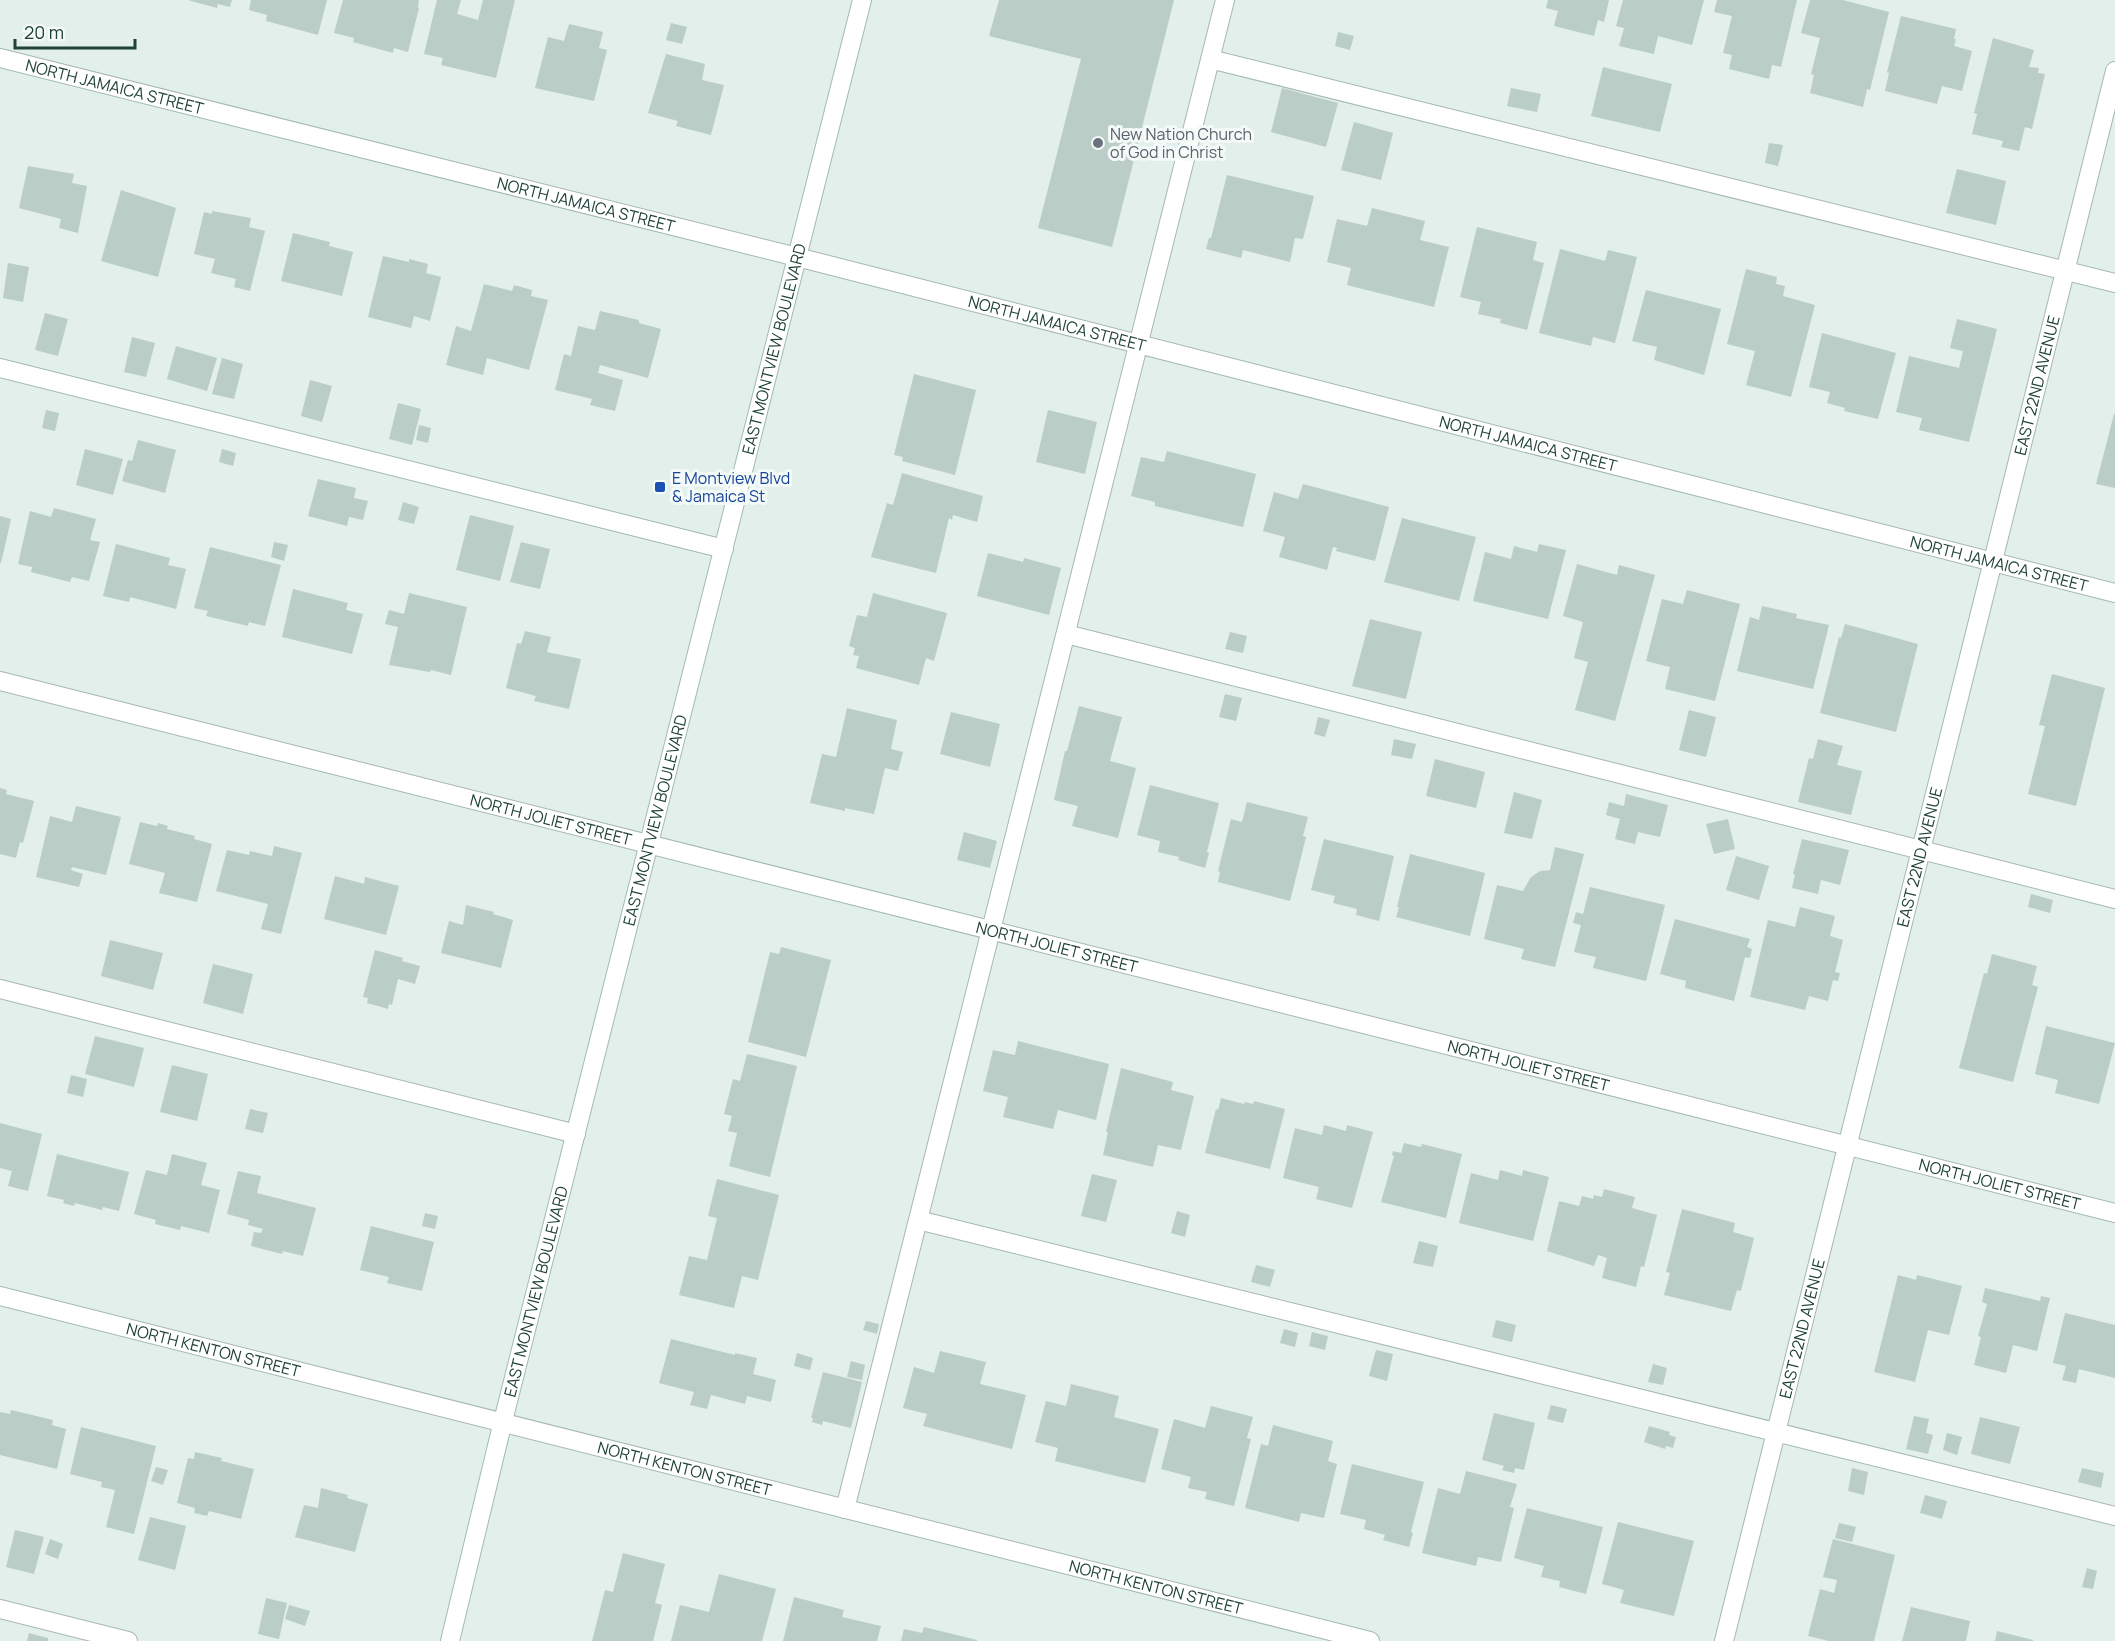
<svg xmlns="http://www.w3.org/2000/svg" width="2115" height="1641" font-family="Manrope,sans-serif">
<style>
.building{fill:#bacdc6}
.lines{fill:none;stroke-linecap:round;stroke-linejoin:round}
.lane-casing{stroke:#a5b8b2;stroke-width:20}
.street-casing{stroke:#a5b8b2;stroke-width:20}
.secondary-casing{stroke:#9fbcb3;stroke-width:20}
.lane{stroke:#fff;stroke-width:18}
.street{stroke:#fff;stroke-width:18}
.secondary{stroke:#fff;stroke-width:18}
.worship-dot{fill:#6b7280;stroke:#f4faf7;stroke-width:2}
.transit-dot{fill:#1a4fb4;stroke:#f4faf7;stroke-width:2}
.labels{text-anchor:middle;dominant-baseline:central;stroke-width:6;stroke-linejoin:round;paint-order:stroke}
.street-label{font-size:16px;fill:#20423b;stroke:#f4faf7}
.worship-label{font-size:16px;fill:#5b616d;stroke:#f4faf7;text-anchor:start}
.transit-label{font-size:16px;fill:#164399;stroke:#f4faf7;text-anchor:start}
</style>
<rect width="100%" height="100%" fill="#e3efea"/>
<path class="building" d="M188,0H232L230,7L218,4L217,8Z
M251,0H327L318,35L266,21L267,15L249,10Z
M343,0H419L418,7L419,8L408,52L394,48L393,53L353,42L354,38L334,33Z
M437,0H461L457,14L478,20L483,0H515L496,78L441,65L443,58L424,54Z
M999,0H1174L1112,247L1038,228L1081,59L989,36Z
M1548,0H1609L1604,22L1598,20L1594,36L1554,26L1558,11L1546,8Z
M1623,0H1704L1692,45L1658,36L1654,54L1619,46L1624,28L1616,26Z
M1717,0H1797L1781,67L1772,65L1769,79L1729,69L1732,55L1723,53L1732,16L1714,12Z
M1810,0H1843L1889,12L1870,90L1867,89L1863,107L1810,93L1814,75L1811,74L1820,38L1801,33Z
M1901,16L1956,29L1954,39H1956L1954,46L1972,51L1962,91L1942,86L1937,104L1885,91L1889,73L1887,72Z
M671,23L687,27L682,44L666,40Z
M569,24L603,32L599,48L607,50L594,101L535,88L548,37L564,41Z
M1338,32L1354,36L1350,50L1335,46Z
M1993,38L2034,50L2029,67L2039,68L2038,73L2045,74L2032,129L2025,127L2019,151L2001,147L2003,141L1972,134L1977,114L1974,113Z
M666,54L705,64L702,80L724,85L711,135L676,126L678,121L648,113Z
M1603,67L1672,84L1660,132L1591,116Z
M1282,88L1338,103L1326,147L1271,132Z
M1511,88L1541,94L1537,112L1507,106Z
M1354,122L1393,133L1381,180L1341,170Z
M1769,143L1783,145L1778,166L1765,163Z
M28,166L74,174L72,183L87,186L78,233L59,228L61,219L19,208Z
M1957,169L2006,181L1996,225L1946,213Z
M1227,175L1314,196L1303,239L1295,238L1290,262L1243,250L1241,258L1206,249L1209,238H1211Z
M121,190L176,208L158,277L101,261Z
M1372,208L1425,221L1420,240L1449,247L1434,307L1347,285L1351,268L1327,262L1337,219L1367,226Z
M212,211L251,218L249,227L265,231L250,291L234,287L236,279L211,273L215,259L194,254L204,212L212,214Z
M1477,227L1537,242L1533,260L1544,263L1527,330L1500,323L1501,319L1478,314L1481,302L1460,297Z
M293,233L330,242L329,246L353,252L342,296L281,281Z
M1560,249L1605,261L1608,250L1637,257L1615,343L1593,337L1591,346L1539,333Z
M383,256L409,262V259L428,264L426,273L441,277L430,321L414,316L411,328L368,317Z
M8,263L29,267L23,302L3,298Z
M1746,269L1777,277L1776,284L1785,286L1783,296L1815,305L1791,397L1746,385L1755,351L1727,344Z
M484,284L512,291L514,285L532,290L531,296L548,300L529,370L487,358L483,375L446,365L456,326L471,331Z
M1646,290L1721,309L1704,375L1654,360L1657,347L1632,341Z
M600,311L639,320V323L661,329L648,378L600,365L598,373L623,380L615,411L590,405L592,399L555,390L564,354L571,356L578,326L595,330Z
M45,313L68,319L58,356L35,350Z
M1957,319L1997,329L1969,442L1919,430L1922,418L1896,412L1909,356L1959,368L1963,351L1950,348Z
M1822,333L1896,353L1878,419L1844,411L1845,408L1827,403L1830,392L1809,387Z
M132,337L155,343L146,377L124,372Z
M176,346L217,358L207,391L167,379Z
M222,358L243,364L234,399L212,394Z
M914,374L976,390L955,475L902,461L903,457L894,455Z
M310,380L332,386L322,422L301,416Z
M398,403L421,409L412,445L389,439Z
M46,410L59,413L55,431L42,428Z
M1048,410L1097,422L1085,474L1036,462Z
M2114,414H2115V488L2096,484Z
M419,425L431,428L428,443L416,440Z
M138,440L176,450L165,493L122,481L128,460L132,461Z
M85,449L123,459L113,495L76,485Z
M222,449L236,453L233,466L219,462Z
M1167,451L1256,474L1243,527L1155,506V502L1131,496L1141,457L1164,462Z
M902,473L983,496L977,522L953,515L952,520L949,518L936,573L871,557L887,503L893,505Z
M318,479L356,488L354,498L368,501L363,520L349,517L347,526L308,516Z
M1303,484L1389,507L1375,561L1336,551L1337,548L1333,547L1327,570L1279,557L1285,537L1263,531L1274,492L1298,499Z
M403,502L419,507L414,524L398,520Z
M54,508L96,519L90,540L100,542L89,581L72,577L70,582L31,572L32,567L18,564L30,511L51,517Z
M470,515L514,526L500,581L456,570Z
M0,516L11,519L1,563H0Z
M1402,518L1476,537L1459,601L1384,582Z
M274,542L288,545L284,561L271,557Z
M521,542L550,549L540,589L510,582Z
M116,544L170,558L168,565L186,569L176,609L130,597L129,602L103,596Z
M1539,544L1566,550L1548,619L1473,601L1485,552L1511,559L1514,546L1537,552Z
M210,547L281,565L265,626L249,622L248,626L206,616L208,611L194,608Z
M988,553L1023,562L1024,558L1061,568L1049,615L977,596Z
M1577,564L1617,575L1619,565L1655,575L1615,721L1575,710L1588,662L1574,658L1583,622L1563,616Z
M293,589L348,603L346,610L363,614L352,654L282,637Z
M1687,590L1740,604L1715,701L1665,689L1670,667L1646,661L1662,599L1683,604Z
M409,593L467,607L451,675L431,670L430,672L389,665L398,627L385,624L389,610L404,614Z
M873,593L947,613L934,661L926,658L919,685L856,668L859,656L853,655L855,648L849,646L857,615L867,617Z
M1762,606L1797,614L1796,618L1829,625L1813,689L1737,671L1750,617L1759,620Z
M1370,619L1422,632L1406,699L1352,686Z
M1845,624L1918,644L1896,732L1820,713L1839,637L1841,638Z
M525,631L551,637L547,652L581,659L569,709L534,701L536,696L506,688L517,643L521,644Z
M1230,632L1247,636L1243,653L1225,649Z
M2052,674L2105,688L2076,806L2028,794L2045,726L2039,725Z
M1225,694L1242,698L1236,721L1219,717Z
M1079,706L1122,717L1110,761L1136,768L1118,838L1072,826L1078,806L1054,800L1065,751H1067Z
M847,708L897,720L891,749L903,752L898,771L885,768L874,814L845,808V811L810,803L822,754L836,757Z
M1689,710L1716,717L1706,757L1679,750Z
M951,712L1000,724L990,767L940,754Z
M1318,717L1330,720L1325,737L1314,734Z
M1394,739L1416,744L1412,759L1391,755Z
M1818,739L1843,746L1837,765L1862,771L1851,815L1798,802L1809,758L1813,759Z
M1435,759L1485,772L1476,808L1426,796Z
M1150,785L1219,803L1207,852L1209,853L1205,868L1178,860L1179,857L1158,852L1160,841L1137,835Z
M0,788L7,790L6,794L34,801L23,843L20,842L16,858L0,854Z
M1514,792L1542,800L1532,839L1504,833Z
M1626,794L1668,805L1660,837L1638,832L1635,844L1615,839L1620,819L1606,815L1609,802L1624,806Z
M1247,802L1308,817L1303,836L1306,837L1290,901L1218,882L1220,872L1218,871L1231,819L1242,822Z
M76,806L121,817L106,875L72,867L71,870L83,874L79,887L36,877L50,816L72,822Z
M1728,819L1735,849L1714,854L1706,824Z
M140,822L157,826L158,823L168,826L167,829L195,836L194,839L212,844L197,902L159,893L165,873L129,864Z
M964,832L997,841L990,868L957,860Z
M1324,839L1394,856L1379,921L1356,915L1357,909L1333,903L1335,896L1311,890Z
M1802,839L1849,850L1840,885L1821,880L1818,894L1792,888L1795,875L1793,874Z
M274,846L302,853L281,934L261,929L268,904L216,891L227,850L249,855L250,851L272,856Z
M1555,847L1584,854L1555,967L1521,959L1524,949L1484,939L1497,885L1523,891L1531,877L1540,871L1550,870Z
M1410,854L1485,873L1470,936L1396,917L1399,907H1397Z
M1736,856L1769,866L1759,900L1726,890Z
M335,876L364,884L365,877L399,886L386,935L324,919Z
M1590,887L1665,905L1646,981L1593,968L1596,957L1574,952L1581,925L1573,923L1576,912L1583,914Z
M2031,894L2053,900L2050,913L2028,907Z
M466,905L494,912L493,914L513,920L501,968L441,953L449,921L463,925Z
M1800,907L1835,916L1830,936L1843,940L1835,972L1840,973L1838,981L1833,980L1828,1001L1809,996L1805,1010L1750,997L1768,920L1795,927Z
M1675,919L1750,939L1747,947L1752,949L1750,958L1745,957L1734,1001L1685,988L1686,981L1660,974Z
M110,940L163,953L153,990L101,976Z
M781,947L831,960L806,1057L748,1042L770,952L779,954Z
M375,950L403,958L402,961L420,966L415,984L398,979L392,1005L389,1004L388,1009L367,1003L368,998L363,997Z
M1992,954L2037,966L2032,985L2038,987L2013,1082L1959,1068L1984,973L1987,974Z
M213,964L253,974L243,1014L203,1003Z
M2046,1026L2115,1043L2099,1104L2055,1093L2058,1080L2035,1074Z
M95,1036L144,1048L134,1087L85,1074Z
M1018,1041L1109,1064L1096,1120L1058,1110L1053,1129L1003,1117L1008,1097L983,1091L993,1050L1015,1055Z
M747,1054L797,1066L770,1177L729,1166L737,1133L728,1131L732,1116L724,1114L733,1079L740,1081Z
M172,1065L208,1074L197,1121L160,1112Z
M1121,1068L1173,1082L1171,1090L1194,1096L1181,1150L1158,1145L1153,1167L1103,1155L1108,1132H1106Z
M71,1075L87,1079L83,1097L67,1093Z
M1221,1098L1244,1104L1245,1102L1253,1104L1254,1101L1285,1109L1270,1169L1205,1153L1216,1109L1218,1110Z
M250,1109L268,1113L263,1133L245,1129Z
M0,1123L42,1134L28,1191L8,1186L12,1171L0,1168Z
M1324,1125L1346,1131L1347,1125L1373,1132L1352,1208L1316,1199L1319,1187L1283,1178L1295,1128L1322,1135Z
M1404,1143L1421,1147L1422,1144L1462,1154L1446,1218L1381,1202L1394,1156L1392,1155L1393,1151L1401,1153Z
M57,1154L129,1172L119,1211L103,1207L102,1210L75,1203L74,1206L63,1203L64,1200L47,1196Z
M172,1154L207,1163L201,1185L220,1190L209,1233L181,1226L180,1230L155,1224L156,1220L134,1214L146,1170L167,1175Z
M1500,1170L1522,1176L1523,1170L1549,1177L1533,1241L1459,1223L1471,1173L1498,1180Z
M238,1171L261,1176L257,1193L316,1208L303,1256L283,1251L282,1254L251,1246L254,1232L261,1233L263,1229L248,1225L249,1220L227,1214Z
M1092,1174L1117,1180L1106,1222L1081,1216Z
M717,1179L779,1195L758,1280L742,1276L734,1308L679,1295L689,1256L707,1260L717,1218L708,1216Z
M1604,1189L1635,1197L1632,1208L1657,1215L1644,1267L1641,1266L1636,1287L1602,1278L1607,1258L1598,1255L1594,1266L1547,1251L1559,1201L1579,1206L1582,1196L1593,1199L1594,1195L1602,1197Z
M1682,1209L1735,1223L1733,1232L1754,1238L1741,1291L1737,1290L1731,1311L1664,1295L1670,1273L1666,1272Z
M1177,1211L1190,1215L1185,1237L1171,1233Z
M425,1213L438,1216L435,1229L422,1226Z
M371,1226L434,1242L422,1291L387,1283L389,1277L360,1270Z
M1419,1241L1438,1246L1433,1267L1413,1263Z
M1256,1265L1275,1270L1270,1287L1251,1282Z
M1898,1275L1916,1280L1917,1275L1962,1286L1949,1335L1928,1330L1915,1382L1874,1372Z
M1985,1288L2040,1301L2041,1296L2050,1298L2037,1351L2013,1345L2006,1373L1974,1365L1981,1337L1978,1336L1987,1304L1982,1302Z
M2065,1313L2115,1325V1378L2079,1369L2076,1383L2062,1380L2066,1366L2053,1363Z
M1496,1320L1516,1325L1512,1342L1492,1337Z
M866,1321L879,1324L877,1334L863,1330Z
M1284,1329L1298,1333L1295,1347L1280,1343Z
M1312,1332L1328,1336L1325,1350L1309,1346Z
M671,1339L735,1355V1353L757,1358L753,1374L776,1380L771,1402L747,1396L745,1404L711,1395L707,1409L690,1405L694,1392L659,1383Z
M1376,1350L1393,1354L1387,1381L1369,1376Z
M940,1351L986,1362L980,1384L1026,1395L1012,1449L923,1426L927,1414L903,1408L914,1367L934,1373Z
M797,1353L813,1358L810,1370L794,1366Z
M851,1361L865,1365L862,1380L847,1377Z
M1653,1364L1667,1368L1663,1385L1648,1382Z
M823,1372L862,1382L851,1428L823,1421L822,1425L812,1422L813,1418H811Z
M1071,1384L1119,1396L1114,1417L1159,1429L1145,1483L1055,1461L1058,1448L1035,1442L1046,1401L1066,1406Z
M1551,1405L1567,1409L1563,1423L1547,1419Z
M1211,1406L1253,1417L1247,1438L1251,1439L1234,1506L1205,1499L1207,1492L1188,1488L1191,1477L1161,1469L1174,1419L1205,1428Z
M11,1410L53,1420L52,1425L66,1429L57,1469L0,1455V1412L10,1414Z
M1494,1413L1535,1423L1524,1470L1515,1468L1514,1473L1502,1470L1504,1466L1482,1460Z
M1914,1416L1929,1419L1926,1433L1933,1435L1928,1454L1906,1449Z
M1980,1417L2020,1427L2010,1464L1971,1454Z
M1273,1425L1333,1441L1328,1461L1337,1464L1324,1518L1301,1513L1299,1522L1245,1508L1261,1444L1268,1446Z
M1649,1426L1670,1432L1669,1435L1676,1437L1673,1448L1666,1446L1665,1449L1644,1442Z
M81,1427L156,1446L134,1534L106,1527L115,1490L101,1487L102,1482L70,1474Z
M1947,1433L1962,1437L1957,1455L1943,1450Z
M195,1452L222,1458L221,1461L254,1469L241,1519L209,1511L207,1516L194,1513L195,1508L177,1503L188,1458L194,1459Z
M1352,1464L1424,1482L1411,1532L1413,1533L1409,1547L1383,1540L1385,1535L1364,1529L1366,1520L1340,1514Z
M156,1467L168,1470L163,1485L151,1481Z
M1852,1468L1868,1472L1864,1495L1848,1491Z
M2082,1468L2104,1473L2101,1488L2078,1482Z
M1466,1471L1517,1484L1510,1507L1514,1508L1501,1562L1478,1557L1476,1566L1422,1553L1438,1488L1460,1494Z
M321,1488L348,1495L347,1498L368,1504L355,1552L295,1537L304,1505L318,1508Z
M1925,1495L1947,1501L1942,1519L1920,1513Z
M1527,1508L1603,1527L1586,1594L1559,1587L1560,1581L1541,1577L1544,1566L1514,1558Z
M150,1517L186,1526L175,1570L138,1560Z
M1618,1522L1694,1541L1674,1616L1620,1603L1624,1590L1602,1584Z
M1839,1523L1856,1527L1852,1542L1835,1538Z
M15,1530L44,1537L34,1574L6,1567Z
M50,1539L63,1544L58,1559L45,1554Z
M1833,1539L1895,1555L1874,1641H1829L1808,1636L1820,1589L1834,1593L1837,1580L1823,1577Z
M623,1553L665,1564L655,1603L662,1605L653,1641H592L605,1590L613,1592Z
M2087,1568L2097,1571L2093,1589L2082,1587Z
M719,1574L776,1589L762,1641H671L680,1605L709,1612Z
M794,1597L844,1610L842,1617L881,1626L877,1641H783Z
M266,1598L287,1603L279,1639L258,1634Z
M289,1605L310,1611L305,1626L285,1619Z
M1911,1607L1970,1621L1966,1641H1902Z
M924,1627L977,1640V1641H901L904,1629L922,1633Z
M1997,1631L2033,1640V1641H1995Z
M29,1633L48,1638V1641H27Z"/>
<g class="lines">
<g class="lane-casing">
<path id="lane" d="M1225,0L918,1220L2115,1516
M1210,59L2115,283
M0,368L724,549
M1066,634L2115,899
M0,989L576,1134
M845,1509L918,1220
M0,1609L128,1641"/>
</g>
<g class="street-casing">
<g id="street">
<path id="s1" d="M0,58L797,257L2115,593"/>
<path id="s2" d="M0,681L2115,1213"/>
<path id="s3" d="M0,1296L1370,1641"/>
<path id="s4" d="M1724,1641L2115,71"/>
</g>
</g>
<g class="secondary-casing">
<g id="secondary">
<path id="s5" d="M450,1641L503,1421L862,0"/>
</g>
</g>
<use href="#lane" class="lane"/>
<use href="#street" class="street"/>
<use href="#secondary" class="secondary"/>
</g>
<circle class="worship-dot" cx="1098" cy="143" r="6"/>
<rect class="transit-dot" x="654" y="481" width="12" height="12" rx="3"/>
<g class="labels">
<g class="street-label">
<text stroke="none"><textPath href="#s1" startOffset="118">NORTH JAMAICA STREET</textPath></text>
<text stroke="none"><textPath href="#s1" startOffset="604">NORTH JAMAICA STREET</textPath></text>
<text stroke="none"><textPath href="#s1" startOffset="1090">NORTH JAMAICA STREET</textPath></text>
<text stroke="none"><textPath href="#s5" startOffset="1332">EAST MONTVIEW BOULEVARD</textPath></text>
<text stroke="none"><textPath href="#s4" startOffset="1294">EAST 22ND AVENUE</textPath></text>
<text stroke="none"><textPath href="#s1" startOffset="1576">NORTH JAMAICA STREET</textPath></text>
<text stroke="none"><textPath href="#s1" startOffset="2062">NORTH JAMAICA STREET</textPath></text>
<text stroke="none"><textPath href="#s2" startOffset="568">NORTH JOLIET STREET</textPath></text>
<text stroke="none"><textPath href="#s5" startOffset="846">EAST MONTVIEW BOULEVARD</textPath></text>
<text stroke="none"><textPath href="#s4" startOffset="808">EAST 22ND AVENUE</textPath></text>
<text stroke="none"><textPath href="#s2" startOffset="1090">NORTH JOLIET STREET</textPath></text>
<text stroke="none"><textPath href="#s2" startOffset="1576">NORTH JOLIET STREET</textPath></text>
<text stroke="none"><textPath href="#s2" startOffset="2062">NORTH JOLIET STREET</textPath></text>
<text stroke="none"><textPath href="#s5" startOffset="360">EAST MONTVIEW BOULEVARD</textPath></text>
<text stroke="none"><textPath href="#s4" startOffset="322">EAST 22ND AVENUE</textPath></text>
<text stroke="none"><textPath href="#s3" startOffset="220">NORTH KENTON STREET</textPath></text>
<text stroke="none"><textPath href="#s3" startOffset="706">NORTH KENTON STREET</textPath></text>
<text stroke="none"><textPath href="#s3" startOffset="1192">NORTH KENTON STREET</textPath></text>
</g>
<g class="worship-label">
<text x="1110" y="134">New Nation Church<tspan x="1110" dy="18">of God in Christ</tspan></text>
</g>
<g class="transit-label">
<text x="672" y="478">E Montview Blvd<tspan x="672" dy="18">&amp; Jamaica St</tspan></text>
</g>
</g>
<path d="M15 39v9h120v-9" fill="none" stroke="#20423b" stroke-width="3"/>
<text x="24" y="39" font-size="18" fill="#20423b" stroke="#f4faf7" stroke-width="4.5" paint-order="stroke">20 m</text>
</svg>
